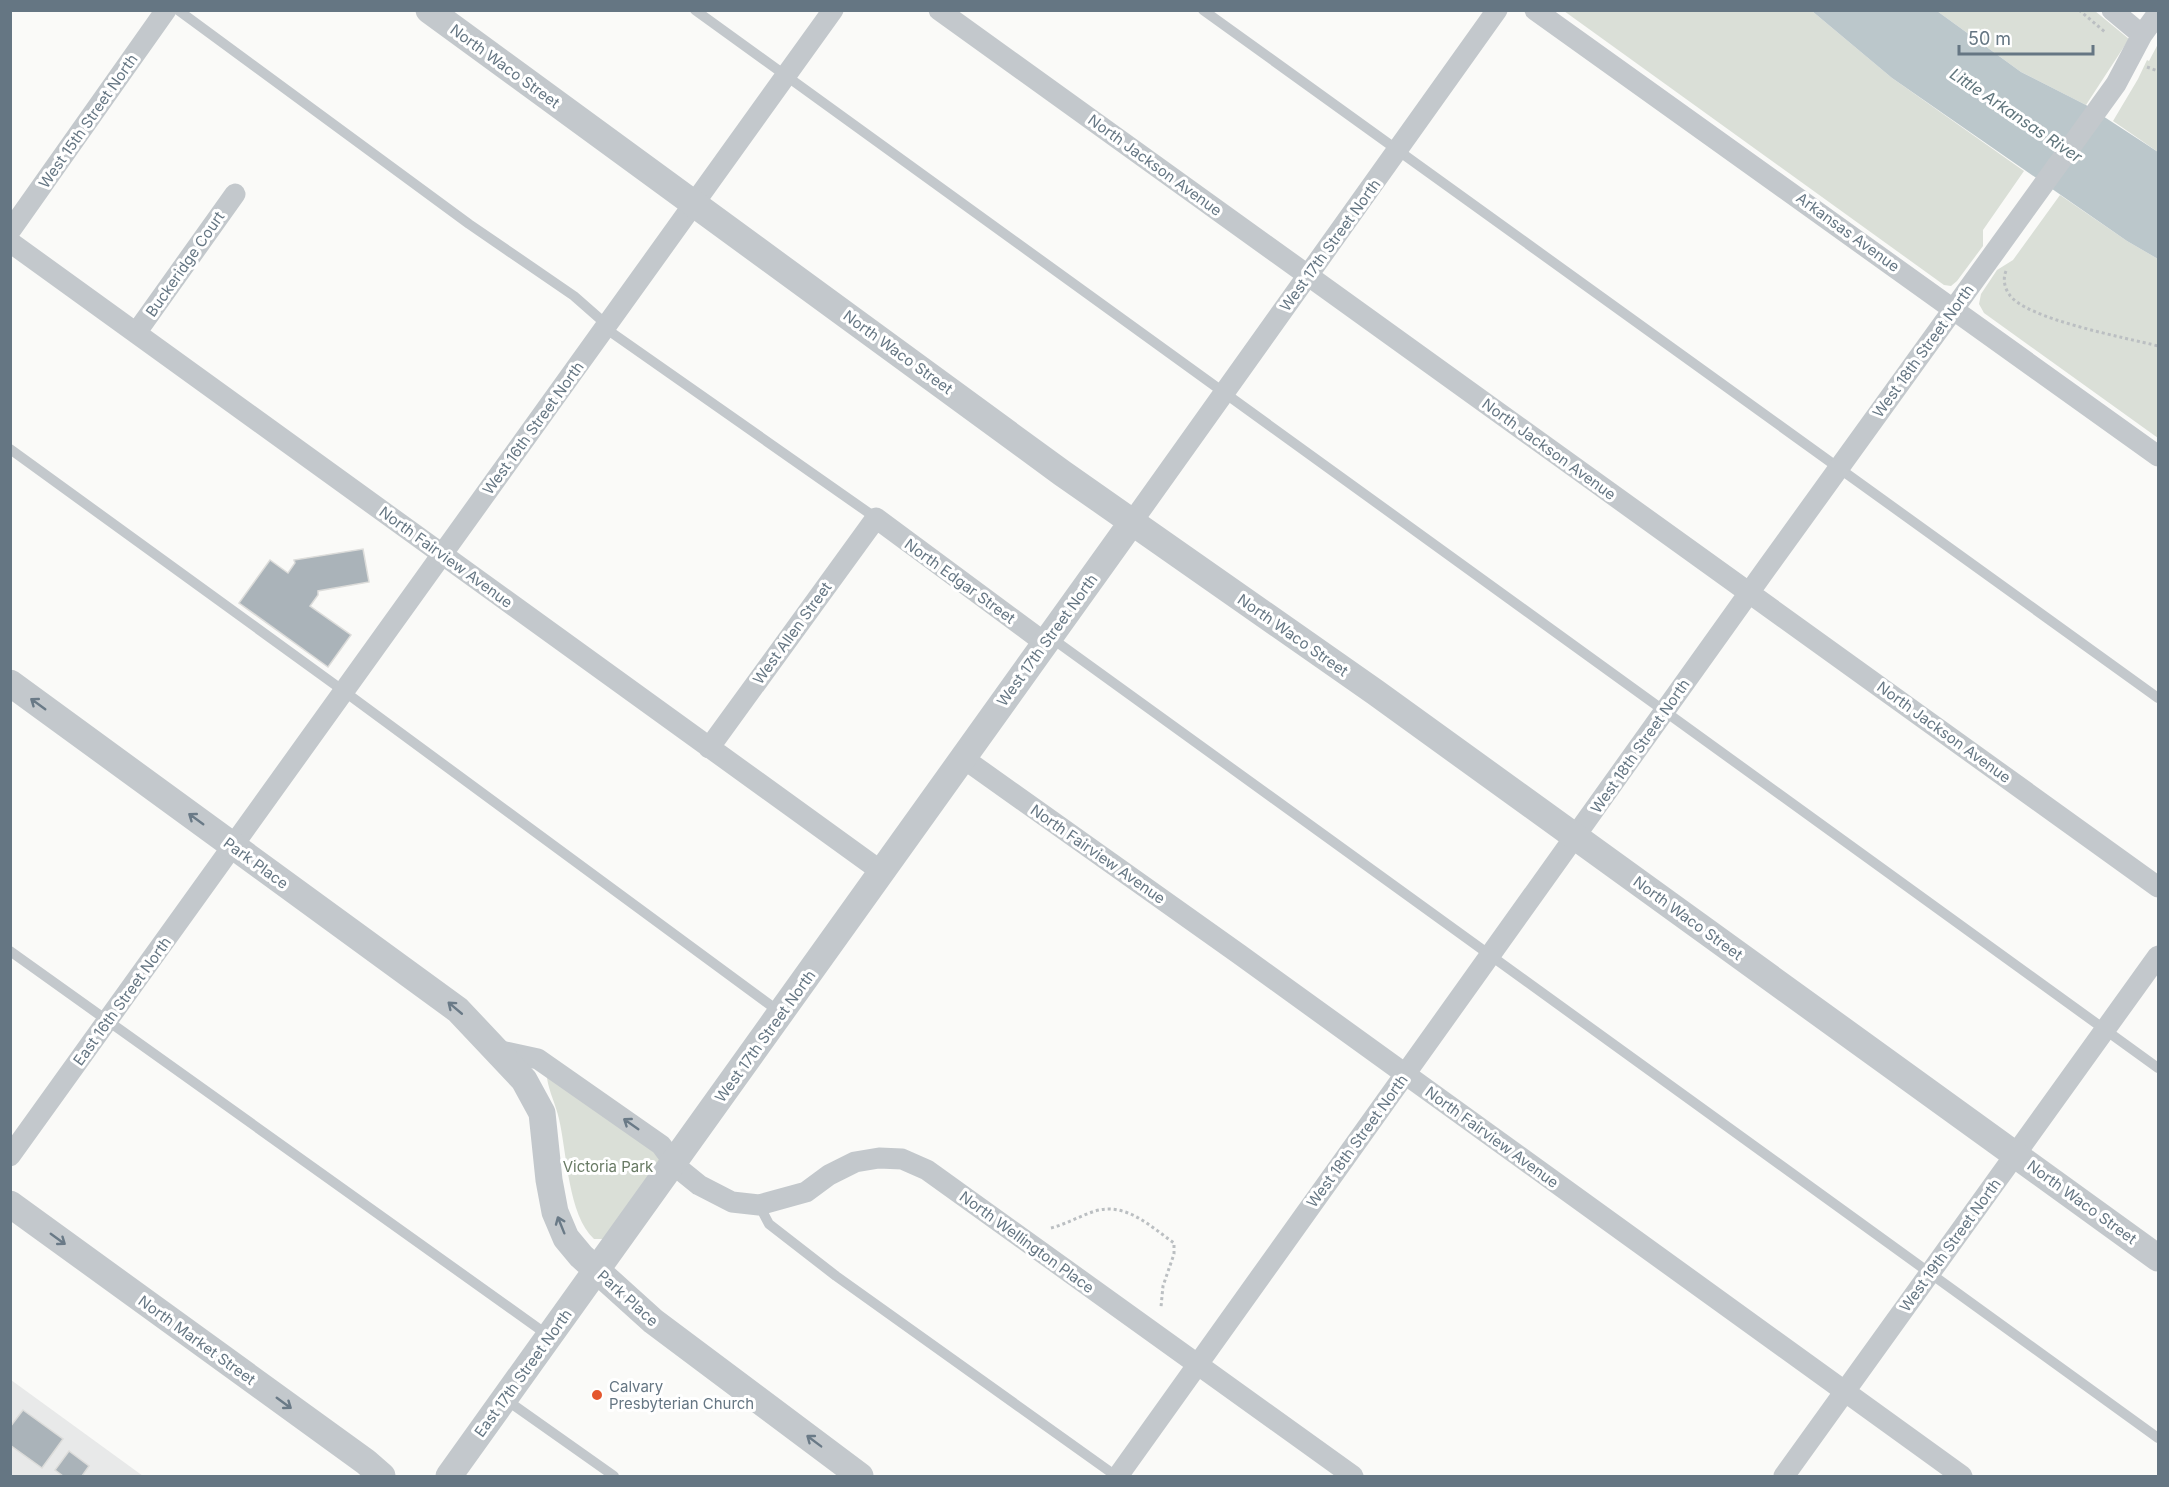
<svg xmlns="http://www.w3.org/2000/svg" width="2169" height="1487" font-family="Inter,sans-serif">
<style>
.built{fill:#e8e9e9}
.green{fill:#dadfd7}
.water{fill:#bbc7cb}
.building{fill:#aab3b9;stroke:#dcdcda;stroke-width:1.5}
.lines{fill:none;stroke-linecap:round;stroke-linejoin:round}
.path{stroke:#bbbfc2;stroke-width:3;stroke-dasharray:3 3;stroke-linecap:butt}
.service{stroke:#c3c8cc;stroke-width:10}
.minor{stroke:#c3c8cc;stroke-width:21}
.tertiary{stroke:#c3c8cc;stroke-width:27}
.oneway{stroke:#6a7a87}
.poi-dot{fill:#e4572e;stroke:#fff;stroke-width:2}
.labels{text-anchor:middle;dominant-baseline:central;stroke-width:6;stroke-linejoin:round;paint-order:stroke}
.street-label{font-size:15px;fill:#657683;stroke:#fff}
.park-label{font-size:15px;fill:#687a64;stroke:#fff}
.poi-label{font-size:15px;fill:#657683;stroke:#fff;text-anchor:start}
.water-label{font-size:16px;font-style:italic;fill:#60757c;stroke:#fff}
</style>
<rect width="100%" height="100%" fill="#fafaf8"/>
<path class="built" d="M11,1380L143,1476H11Z"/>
<path class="green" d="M1564,11H1812L1892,78L2024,171L1983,230V246L1957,281L1951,286L1944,285Z
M1937,11H2095L2129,39L2086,105L2021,72Z
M2158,44V152L2113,121L2138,79L2147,60L2149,61Z
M2060,195L2127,241L2158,259V438L1984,313L1979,304L1981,294L1997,270L2013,260Z
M551,1074L663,1159L605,1239H594C568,1215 567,1153 559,1119C556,1105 549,1092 547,1078Z"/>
<path class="water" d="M1812,11H1937L2021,72L2086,105L2158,152V259L2127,241L1892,78Z"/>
<path class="building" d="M363,549L369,582L318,591V595L310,606L351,635L328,667L239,603L270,560L288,573L295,563L294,560Z
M23,1410L63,1439L42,1468L10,1445V1427Z
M69,1451L89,1466L82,1476H63L55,1470Z"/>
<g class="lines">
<path class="path" d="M2079,10L2105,32
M2147,67L2158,71
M2006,271C2003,278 2004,287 2009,294C2024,319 2128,338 2158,346
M1051,1228C1066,1224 1080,1216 1095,1211C1126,1202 1150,1226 1174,1243V1254L1163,1286L1161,1307"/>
<path class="service" d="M178,10L469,224L574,296L607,325
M695,10L2158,1068
M1203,10L2158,698
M605,328L876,518
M10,449L345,692L781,1013
M1050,637L2158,1438
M10,951L549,1336
M759,1205L769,1224L836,1276L1116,1476
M505,1399L614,1476"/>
<path class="minor" d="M939,10L2158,887
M1535,10L2158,456
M2112,10L2142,35
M10,231L166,10
M10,242L882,872
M136,333L235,194
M1132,522L1497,10
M709,748L876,518L1045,643
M963,758L1239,954L1962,1476
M496,1050L538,1059L661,1145L678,1168L699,1185L732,1202L759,1205L806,1192L829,1175L855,1162L879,1158L902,1159L927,1170L1353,1476
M10,1156L833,10
M1118,1476L1766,569L2116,84L2142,35L2158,13
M1784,1476L2158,956"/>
<path class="tertiary" d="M429,10L1062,473L1375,692L2158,1258
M10,683L458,1010L524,1080L542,1113L549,1180L555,1212L566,1238L581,1256L653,1321L860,1476
M10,1204L366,1462L382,1476
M449,1476L1132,522"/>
</g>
<defs><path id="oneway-shaft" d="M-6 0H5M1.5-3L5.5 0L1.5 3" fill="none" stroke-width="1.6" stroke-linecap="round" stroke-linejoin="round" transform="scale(1.5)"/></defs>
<g class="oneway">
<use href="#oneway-shaft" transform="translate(38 704) rotate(-144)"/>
<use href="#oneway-shaft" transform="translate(196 819) rotate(-144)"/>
<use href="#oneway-shaft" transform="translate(455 1008) rotate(-140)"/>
<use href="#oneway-shaft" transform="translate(631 1124) rotate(-145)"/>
<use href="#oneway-shaft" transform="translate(561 1225) rotate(-112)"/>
<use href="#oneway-shaft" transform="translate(58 1239) rotate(36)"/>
<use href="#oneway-shaft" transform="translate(284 1403) rotate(36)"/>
<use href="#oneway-shaft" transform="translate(814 1441) rotate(-143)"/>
</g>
<circle class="poi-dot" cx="597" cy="1395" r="6"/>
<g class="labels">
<g class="street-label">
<text transform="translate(505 66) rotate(36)">North Waco Street</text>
<text transform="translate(88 121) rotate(-55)">West 15th Street North</text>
<text transform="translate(1155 165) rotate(36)">North Jackson Avenue</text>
<text transform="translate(1848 232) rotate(36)">Arkansas Avenue</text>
<text transform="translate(1330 245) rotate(-54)">West 17th Street North</text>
<text transform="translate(185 264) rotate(-55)">Buckeridge Court</text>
<text transform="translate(1923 351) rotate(-54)">West 18th Street North</text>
<text transform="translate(898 352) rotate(36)">North Waco Street</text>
<text transform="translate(533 428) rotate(-54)">West 16th Street North</text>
<text transform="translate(1549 449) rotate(36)">North Jackson Avenue</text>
<text transform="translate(446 557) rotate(36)">North Fairview Avenue</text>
<text transform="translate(960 581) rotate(36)">North Edgar Street</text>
<text transform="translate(792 633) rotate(-54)">West Allen Street</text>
<text transform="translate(1293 635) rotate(35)">North Waco Street</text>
<text transform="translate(1047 640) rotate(-54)">West 17th Street North</text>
<text transform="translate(1944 732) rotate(36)">North Jackson Avenue</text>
<text transform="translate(1640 746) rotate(-55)">West 18th Street North</text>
<text transform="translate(1098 854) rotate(35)">North Fairview Avenue</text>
<text transform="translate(256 863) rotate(36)">Park Place</text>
<text transform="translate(1688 918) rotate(36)">North Waco Street</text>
<text transform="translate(122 1001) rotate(-54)">East 16th Street North</text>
<text transform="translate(765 1036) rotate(-54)">West 17th Street North</text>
<text transform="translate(1492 1137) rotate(36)">North Fairview Avenue</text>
<text transform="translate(1357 1141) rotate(-54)">West 18th Street North</text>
<text transform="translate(2082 1202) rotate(36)">North Waco Street</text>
<text transform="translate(1027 1242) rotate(36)">North Wellington Place</text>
<text transform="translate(1950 1245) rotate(-54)">West 19th Street North</text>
<text transform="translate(628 1298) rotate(42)">Park Place</text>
<text transform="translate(197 1340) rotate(36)">North Market Street</text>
<text transform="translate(523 1373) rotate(-54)">East 17th Street North</text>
</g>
<g class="park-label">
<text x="608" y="1166">Victoria Park</text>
</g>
<g class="poi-label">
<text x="609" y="1386">Calvary<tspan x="609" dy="17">Presbyterian Church</tspan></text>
</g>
<g class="water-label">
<text transform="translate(2016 115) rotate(34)">Little Arkansas River</text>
</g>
</g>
<rect width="2169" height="1487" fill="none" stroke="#657683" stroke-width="24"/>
<path d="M1959 45v9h134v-9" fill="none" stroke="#657683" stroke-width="3"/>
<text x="1968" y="45" font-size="18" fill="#657683" stroke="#ffffff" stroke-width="4.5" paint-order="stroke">50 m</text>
</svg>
